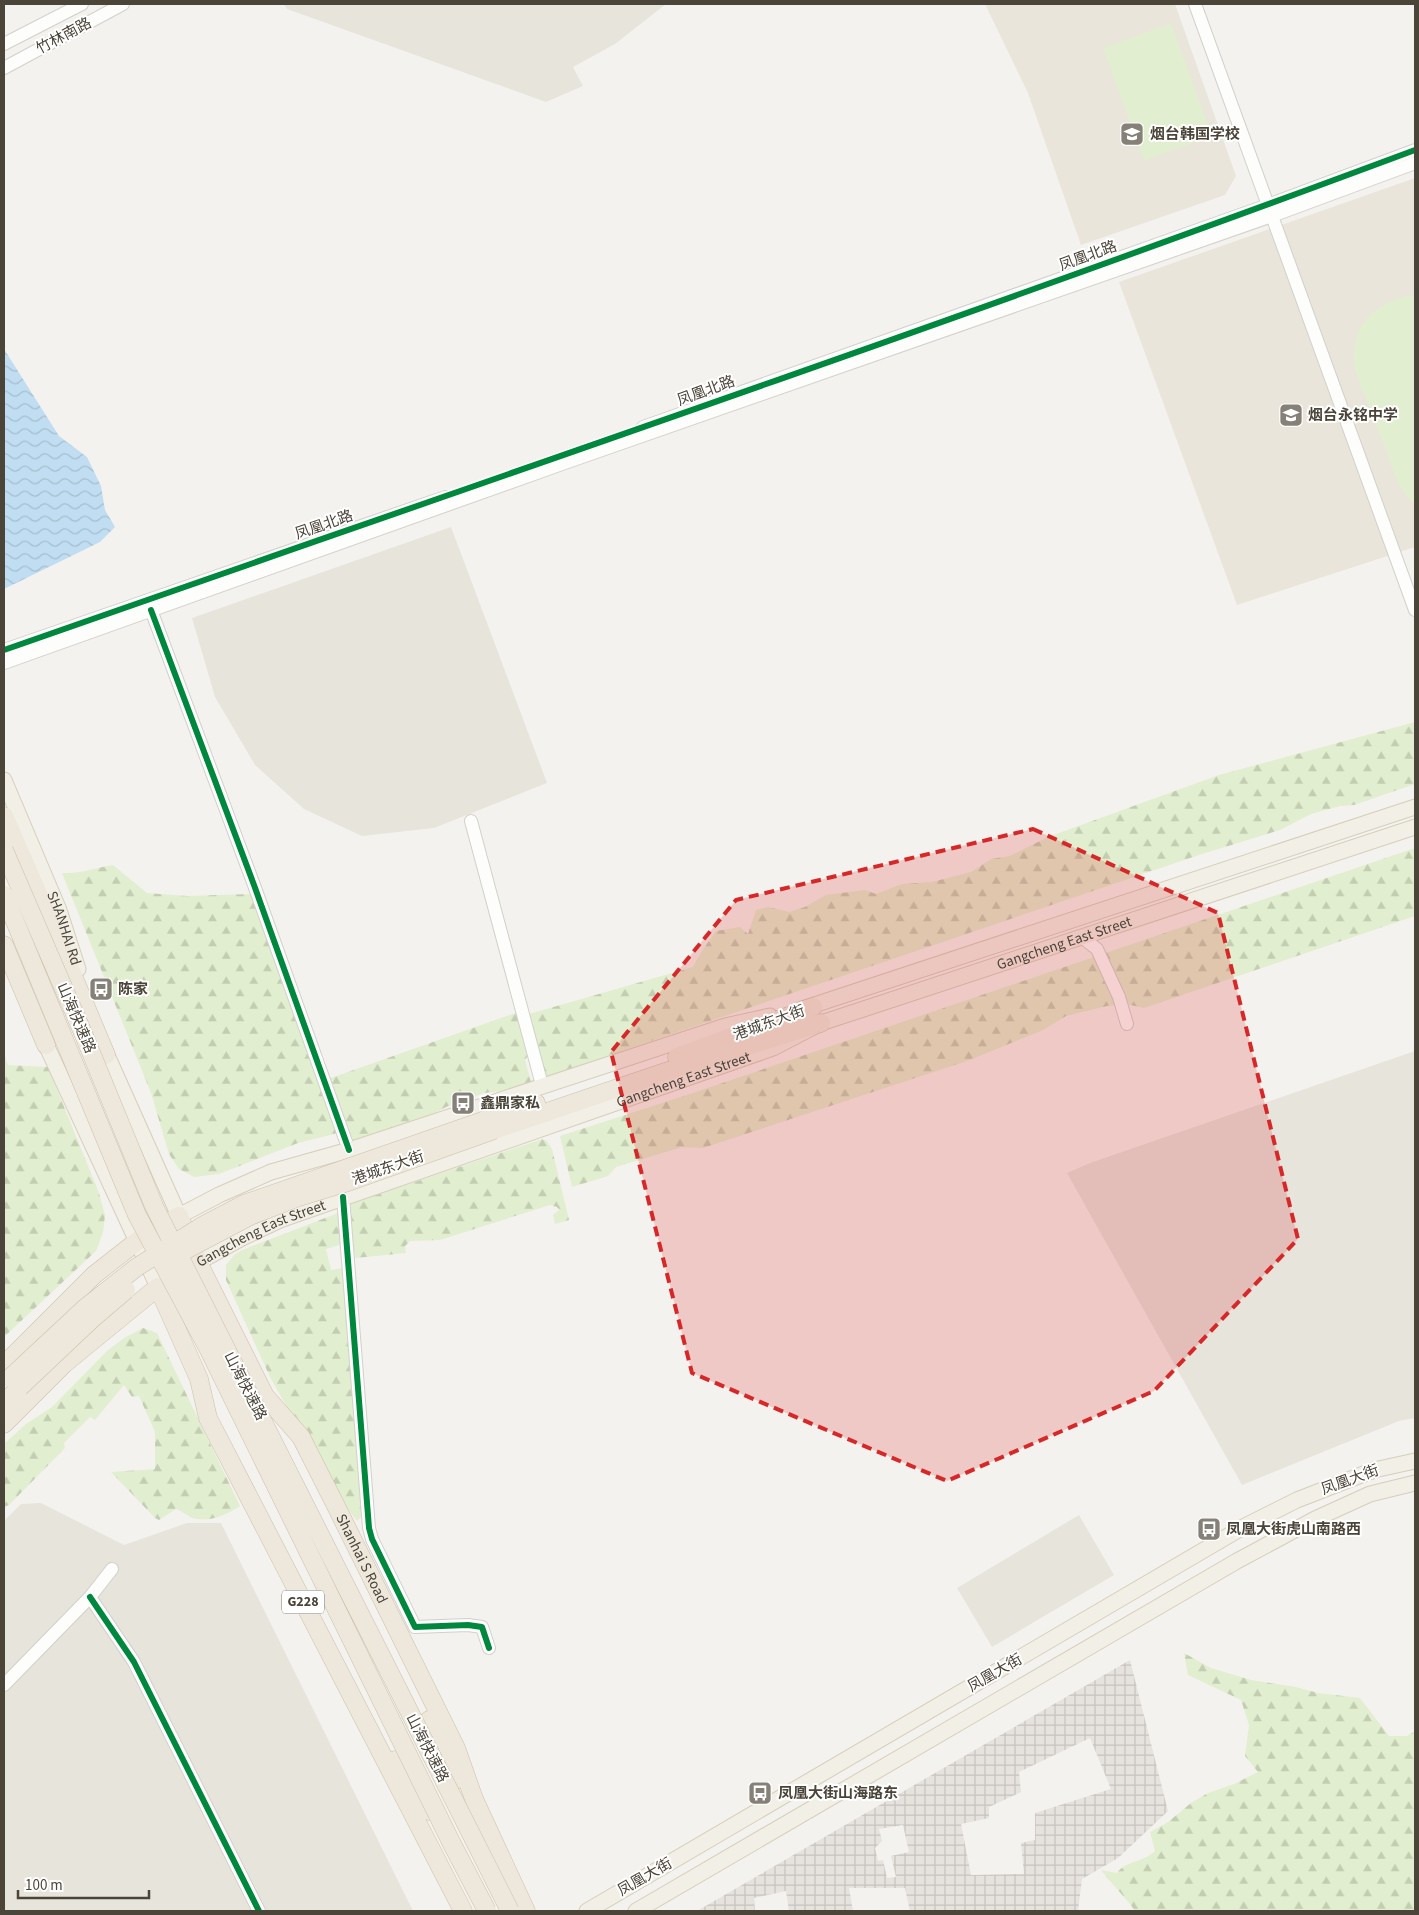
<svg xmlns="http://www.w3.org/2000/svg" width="1419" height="1915" font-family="'Source Sans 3','Noto Sans SC',sans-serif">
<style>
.residential{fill:#e7e4dc}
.industrial{fill:url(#industrial-grid);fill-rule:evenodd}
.education{fill:#eae5da}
.green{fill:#e1eecf}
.forest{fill:url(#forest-firs)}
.water{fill:url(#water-waves)}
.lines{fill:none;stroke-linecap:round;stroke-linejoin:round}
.minor-casing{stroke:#d2d0cb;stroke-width:14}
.major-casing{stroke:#d6cebb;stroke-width:17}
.highway-casing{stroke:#ccbfa9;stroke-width:19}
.minor{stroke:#fdfdfc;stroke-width:12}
.major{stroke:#f2efe6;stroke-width:15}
.highway{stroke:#ede8db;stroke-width:18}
.highway-bridge-casing{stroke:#ccbfa9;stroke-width:19;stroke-linecap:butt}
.highway-bridge{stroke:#ede8db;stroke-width:18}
.cycleway-casing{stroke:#fff;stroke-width:9}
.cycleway{stroke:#00873e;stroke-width:6}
.marked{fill:#d62828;fill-opacity:0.2;stroke:#d62828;stroke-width:4;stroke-dasharray:10 6;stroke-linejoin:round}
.labels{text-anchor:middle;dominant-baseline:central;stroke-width:4;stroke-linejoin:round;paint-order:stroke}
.shield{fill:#fff;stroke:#817c74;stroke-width:1}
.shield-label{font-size:14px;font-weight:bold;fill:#4b4439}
.street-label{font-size:15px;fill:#4b4439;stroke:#fff}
.poi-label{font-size:15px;font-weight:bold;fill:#4b4439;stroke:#fff;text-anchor:start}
</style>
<defs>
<pattern id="industrial-grid" width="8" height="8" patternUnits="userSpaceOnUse" patternTransform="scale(1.25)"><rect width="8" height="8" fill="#e6e2de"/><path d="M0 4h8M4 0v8" fill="none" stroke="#c7c3bf"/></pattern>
<pattern id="forest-firs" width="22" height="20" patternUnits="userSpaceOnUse" patternTransform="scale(1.25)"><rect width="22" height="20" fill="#e1eecf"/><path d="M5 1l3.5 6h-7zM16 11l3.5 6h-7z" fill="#c3cdb2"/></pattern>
<pattern id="water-waves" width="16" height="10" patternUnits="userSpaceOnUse" patternTransform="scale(1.25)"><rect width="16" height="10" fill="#c0ddf1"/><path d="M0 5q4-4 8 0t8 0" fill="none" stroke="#a6bfcf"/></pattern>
</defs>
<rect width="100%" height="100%" fill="#f4f2ee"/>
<path class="residential" d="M284,4H666L615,44L573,67L583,86L546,102L287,9Z
M451,527L547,783L434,828L362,836L304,809L255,765L215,697L192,618Z
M1415,1051V1418L1399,1421L1242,1485L1067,1173L1090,1163Z
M41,1503L124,1545L187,1523H221L413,1911H4V1521L21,1504Z
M1079,1515L1114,1575L992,1647L957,1588Z"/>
<path class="industrial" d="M1130,1660L1168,1811L1118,1858L1082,1879L1078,1911H910L905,1888H849L853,1911H789L786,1891L754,1898L755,1911H697ZM1090,1738L1111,1789L1035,1813V1840L1021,1843L1024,1874L971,1875L961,1824L989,1818V1807L1021,1792L1019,1772ZM903,1825L909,1852L891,1856L896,1877L887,1878L883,1860L878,1861L875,1848L882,1841L879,1829Z"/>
<path class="education" d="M985,4H1175L1236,176L1225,195L1081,245L1028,93Z
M1415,178V547L1237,605L1119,282Z"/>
<path class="green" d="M1171,23L1212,136L1144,161L1103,48Z
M1406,296H1415V506L1400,487L1394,473C1387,453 1379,432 1371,412C1367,400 1361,388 1357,376C1345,335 1367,306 1406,296Z"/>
<path class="forest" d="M1415,722V784L1354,805L1340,806L1311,814L1280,830L1199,855L545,1077L529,1014L693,967L702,951L716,931L740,927L748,934L756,910L768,907L789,912L805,907L826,895L865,890L876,894L902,884L932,882L971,872L991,859L1010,856L1048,837L1219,775Z
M1415,848V916L1144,1008L1126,1004L1107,1006L1066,1016L1043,1030L967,1061L703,1148L682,1147L616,1167L608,1176L572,1187L560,1136L693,1093Z
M113,865L147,893L187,896L251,894L338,1133L298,1143L219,1174L194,1177L179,1169L169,1154L151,1093L62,873C81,874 94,868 113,865Z
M518,1012L527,1057L525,1060L531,1082L501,1091L484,1093L446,1107L430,1116L351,1141L328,1079Z
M4,1055L8,1065L48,1067L99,1193L105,1215L103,1233L96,1251L4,1337Z
M542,1139L547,1141L552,1149L569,1220L555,1224L553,1215L559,1210L557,1207L550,1205L440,1240L410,1241L405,1246L406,1253L355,1258L349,1206L353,1203Z
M338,1213L343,1244L326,1249L331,1270L343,1268L364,1514L357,1521L347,1508L332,1478L285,1404L270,1377L226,1280V1265L234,1255L242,1250Z
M143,1328L157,1333L240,1506C226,1515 208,1524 190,1517C186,1514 181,1511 176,1509L159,1520L155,1518L111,1472L155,1469V1432L139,1396L132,1397L124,1385L95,1420L90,1417L64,1443L65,1448L9,1505L4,1507V1444L26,1424L52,1407L107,1351L124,1338Z
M1184,1653L1211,1668L1251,1680L1296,1687L1318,1693L1360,1698L1389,1736H1407L1415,1731V1911H1135C1125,1896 1112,1885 1101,1870L1117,1873C1125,1861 1144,1862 1155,1851L1150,1832L1168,1822L1191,1803L1208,1793L1234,1784L1258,1772L1245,1756L1249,1725L1241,1700L1188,1675Z"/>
<path class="water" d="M4,349L59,436L87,457L101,486L105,510L115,527L100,542L4,589Z"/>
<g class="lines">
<g class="minor-casing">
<path id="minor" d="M1195,4L1415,610
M4,44L82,4
M4,68L123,4
M643,427L1268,205L1415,150
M151,610L254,885L349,1150
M4,650L445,497
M4,663L562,464L1272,216L1415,163
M471,821L542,1085
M1083,938L1097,949L1119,997L1127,1024
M343,1197L369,1528L372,1539L415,1627L468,1625L482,1627L489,1648
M90,1597L134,1662L259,1911
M4,1685L90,1597L112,1569"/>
</g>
<g class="major-casing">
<g id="major">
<path id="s1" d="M4,780L59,910L78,969"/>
<path d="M802,1009L1415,807"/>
<path d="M42,1036L158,1287L167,1281"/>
<path d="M102,1044L179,1216L219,1195L271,1172L349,1150L725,1026L770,1016"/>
<path id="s2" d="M188,1268L242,1238L280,1220L773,1048L821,1023L1415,827"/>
<path d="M587,1911L1245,1526L1297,1500L1374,1470L1415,1461"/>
<path d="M636,1911L1237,1561L1315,1519L1370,1494L1415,1483"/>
</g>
</g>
<g class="highway-casing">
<g id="highway">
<path d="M4,816L50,921L106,1055"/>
<path d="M4,945L46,1045"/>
<path d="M677,1057L813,1007"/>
<path d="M491,1118L536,1103"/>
<path d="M494,1130L668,1071L821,1023"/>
<path id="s3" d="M4,1365L94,1275L136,1242L179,1216L198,1262L265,1396L301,1437L337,1508L456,1748L474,1799L526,1911"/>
<path d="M4,1403L20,1387"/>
<path d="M4,1424L64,1364L158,1287L199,1379L208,1418L463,1911"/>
<path d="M429,1720L444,1751L456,1780"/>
<path d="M395,1760L429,1811"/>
</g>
</g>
<use href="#minor" class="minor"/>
<use href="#major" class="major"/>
<use href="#highway" class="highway"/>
<g class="highway-bridge-casing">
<path id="highway-bridge" d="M4,850L83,1033L154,1206L510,1911
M4,895L137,1215L209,1350L452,1844L487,1911
M176,1255L250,1216L296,1198L345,1183L494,1130
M10,1378L85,1308L137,1267L202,1226L244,1204L491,1118
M20,1387L92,1319L126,1290"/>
</g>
<use href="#highway-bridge" class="highway-bridge"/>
<g class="cycleway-casing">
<path id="cycleway" d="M151,610L254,885L349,1150
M4,650C475,485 948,324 1415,150
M343,1197L369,1528L372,1539L415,1627L468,1625L482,1627L489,1648
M90,1597L134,1662L259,1911"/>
</g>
<use href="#cycleway" class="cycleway"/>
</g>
<path class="marked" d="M1033,829L1218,913L1298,1239L1154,1391L947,1481L692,1373L611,1052L736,900Z"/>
<defs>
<g id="school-square" transform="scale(1.25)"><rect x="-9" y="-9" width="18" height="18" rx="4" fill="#868178" stroke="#fff"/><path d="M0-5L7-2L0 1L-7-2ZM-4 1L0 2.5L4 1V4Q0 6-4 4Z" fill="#fff"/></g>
<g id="bus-square" transform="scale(1.25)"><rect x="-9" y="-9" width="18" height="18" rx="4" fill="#868178" stroke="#fff"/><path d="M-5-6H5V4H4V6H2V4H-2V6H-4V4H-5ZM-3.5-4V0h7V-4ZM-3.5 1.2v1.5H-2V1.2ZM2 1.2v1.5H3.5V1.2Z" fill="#fff"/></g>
</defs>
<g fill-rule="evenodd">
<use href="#school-square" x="1132" y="134"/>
<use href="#school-square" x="1291" y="415"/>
<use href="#bus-square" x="101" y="989"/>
<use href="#bus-square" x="463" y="1103"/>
<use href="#bus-square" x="1209" y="1529"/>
<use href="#bus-square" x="760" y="1793"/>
</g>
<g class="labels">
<rect class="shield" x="282" y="1590.5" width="42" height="23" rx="4"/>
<g class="shield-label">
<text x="303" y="1602">G228</text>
</g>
<g class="street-label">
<text transform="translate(64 36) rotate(-28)">竹林南路</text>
<text transform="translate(1088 256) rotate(-20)">凤凰北路</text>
<text transform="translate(706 391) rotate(-20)">凤凰北路</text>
<text transform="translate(324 525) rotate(-19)">凤凰北路</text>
<text stroke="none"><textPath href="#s1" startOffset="160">SHANHAI Rd</textPath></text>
<text stroke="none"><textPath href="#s2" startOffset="936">Gangcheng East Street</textPath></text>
<text transform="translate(76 1018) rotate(67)">山海快速路</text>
<text transform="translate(769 1023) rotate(-20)">港城东大街</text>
<text stroke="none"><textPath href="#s2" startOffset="531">Gangcheng East Street</textPath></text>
<text transform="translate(388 1168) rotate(-19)">港城东大街</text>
<text stroke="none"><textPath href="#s2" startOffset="81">Gangcheng East Street</textPath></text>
<text transform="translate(245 1386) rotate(63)">山海快速路</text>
<text transform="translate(1350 1480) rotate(-20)">凤凰大街</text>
<text stroke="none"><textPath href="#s3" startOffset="621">Shanhai S Road</textPath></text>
<text transform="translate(995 1673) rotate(-30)">凤凰大街</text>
<text transform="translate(427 1748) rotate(63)">山海快速路</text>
<text transform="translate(645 1877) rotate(-30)">凤凰大街</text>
</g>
<g class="poi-label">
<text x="1150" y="134">烟台韩国学校</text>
<text x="1308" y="415">烟台永铭中学</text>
<text x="118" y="989">陈家</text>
<text x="480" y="1103">鑫鼎家私</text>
<text x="1226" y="1529">凤凰大街虎山南路西</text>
<text x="778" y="1793">凤凰大街山海路东</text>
</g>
</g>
<rect width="1419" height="1915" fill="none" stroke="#4b4439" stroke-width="10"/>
<path d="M18 1890v8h131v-8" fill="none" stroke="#4b4439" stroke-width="2.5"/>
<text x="25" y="1890" font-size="15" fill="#4b4439" stroke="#ffffff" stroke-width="4" paint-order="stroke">100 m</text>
</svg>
